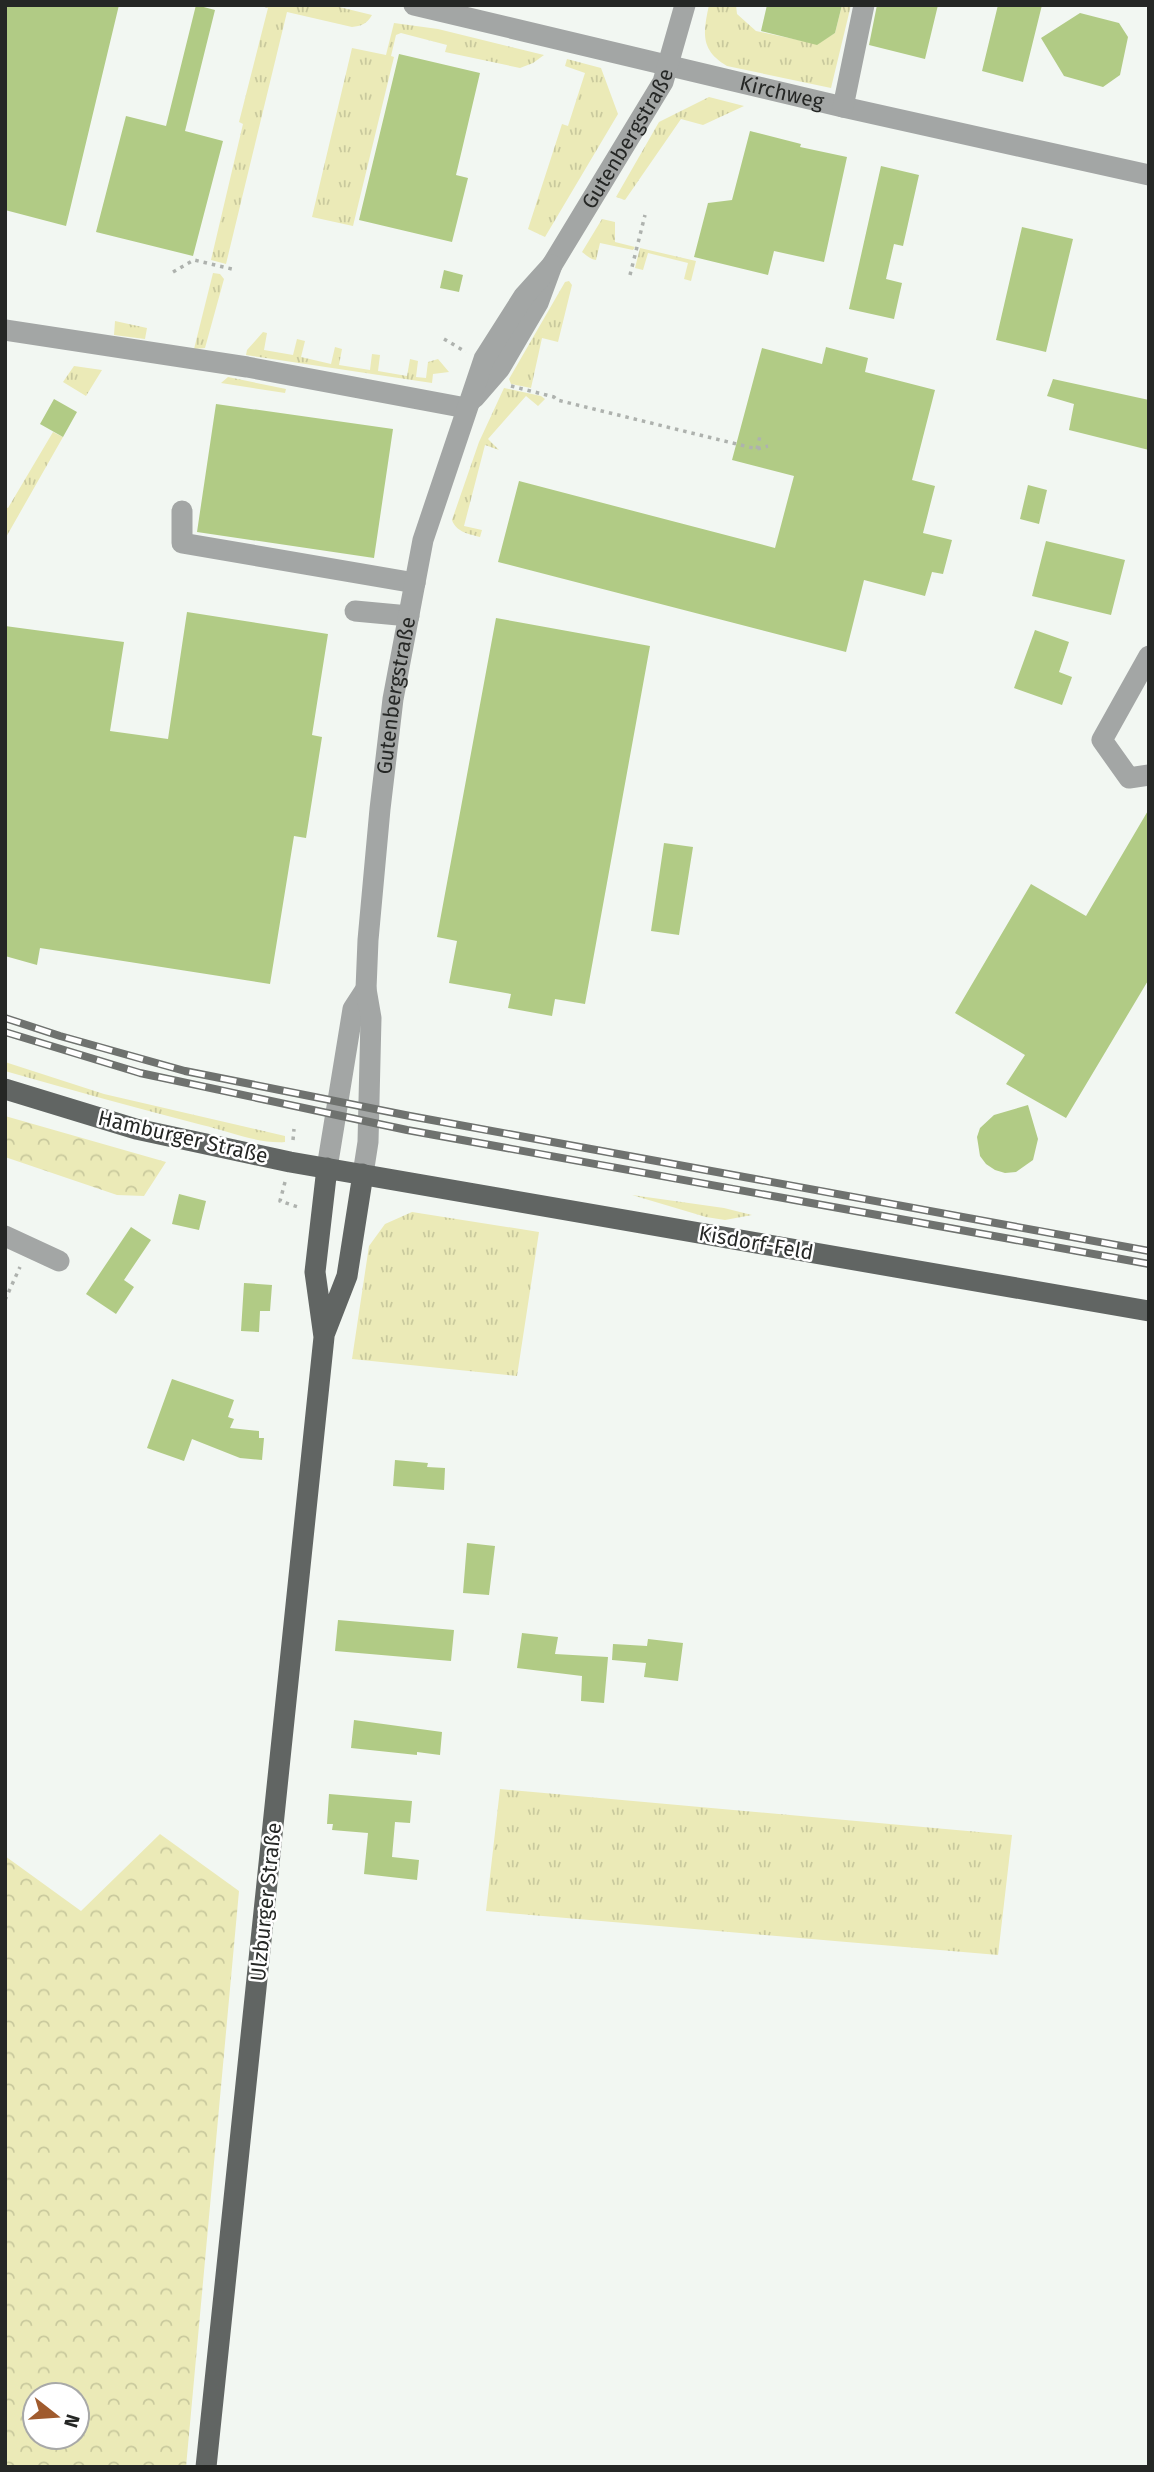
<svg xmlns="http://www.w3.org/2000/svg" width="1154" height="2472" font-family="'Fira Sans',sans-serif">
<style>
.grass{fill:url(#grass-tufts)}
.forest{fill:url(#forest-crowns);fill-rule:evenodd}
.building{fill:#b1cb85}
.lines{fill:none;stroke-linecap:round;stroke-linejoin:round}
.path{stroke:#aeb2ae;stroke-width:3.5;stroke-dasharray:3.5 5;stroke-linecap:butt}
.minor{stroke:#a3a6a5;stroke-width:21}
.major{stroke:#616563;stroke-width:21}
.rail-casing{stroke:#6f726f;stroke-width:8}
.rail{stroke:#fff;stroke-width:5;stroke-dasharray:16;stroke-linecap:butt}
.labels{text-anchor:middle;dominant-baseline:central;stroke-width:5;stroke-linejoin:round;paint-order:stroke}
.street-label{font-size:21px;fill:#252725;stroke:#fff}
</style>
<defs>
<pattern id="grass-tufts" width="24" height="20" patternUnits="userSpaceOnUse" patternTransform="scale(1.75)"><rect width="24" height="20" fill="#ebeab7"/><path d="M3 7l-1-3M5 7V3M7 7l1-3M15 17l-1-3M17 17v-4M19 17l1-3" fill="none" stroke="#c9c99d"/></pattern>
<pattern id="forest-crowns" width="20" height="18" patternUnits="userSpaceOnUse" patternTransform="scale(1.75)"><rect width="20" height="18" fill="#ebeab7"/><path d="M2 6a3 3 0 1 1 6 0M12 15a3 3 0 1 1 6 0" fill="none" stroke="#c9c99d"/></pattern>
</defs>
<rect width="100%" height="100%" fill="#f2f7f2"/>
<path class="grass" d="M257,5H331L372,15C367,24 361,26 352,27L287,12L226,264L211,260L243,124L239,122L268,8Z
M709,5H736L737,14L756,31L817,44L835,33L842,5H851L831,88L727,66C700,50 703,33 709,5Z
M394,23L438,29L544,55L533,63L520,68L445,52L447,45L401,33L396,35L391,56L394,57L353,226L312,217L352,48L386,55Z
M567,59L601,68L618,114L545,237L528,229L562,124L568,126L585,73L565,66Z
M709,97L744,106L703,125L681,119L625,200L616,197L659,122Z
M602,219L615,222V242L635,247L633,250L600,243L596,260C590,259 587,256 582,252Z
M640,248L696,261L691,281L684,279L688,263L648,253L643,270L635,268Z
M213,273L220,274L224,279L205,348L194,349Z
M569,281L572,285L558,342L542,338L531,388L511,384L509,379L565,282Z
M115,321L147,328L145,339L114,335Z
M263,332L267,333L264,350L293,355L297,339L305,341L301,357L331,364L335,347L342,349L339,365L370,370L372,354L380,355L378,371L407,376L410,359L418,361L416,377L426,378L428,362L438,359L449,372L433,374L432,383L246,355L247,350Z
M74,366L102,370L86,396L63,382Z
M228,377L286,389L285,393L221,383Z
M504,388L541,396L545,399L538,406L526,396L488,439L499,450L485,445L464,526L482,530L480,537C469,534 456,532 452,520L479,442Z
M53,432L63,437L5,539V507L8,508Z
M5,1062L104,1094L285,1136V1142C258,1144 228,1131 202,1125C136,1108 71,1090 5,1071Z
M632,1195L724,1208L752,1215L725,1220L706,1217Z
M412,1212L539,1232L517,1376L352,1359L369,1246L385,1224Z
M500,1789L1012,1835L998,1955L486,1911Z"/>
<path class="forest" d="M5,1116L166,1162L144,1196L117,1195L5,1157Z
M160,1834L239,1891L186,2467H5V1856L81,1911ZM35,2395H77V2437H35Z"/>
<path class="building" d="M5,5H119L66,226L5,210Z
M196,5L215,10L185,131L223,141L193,256L96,232L126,116L166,126Z
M767,5H842L835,33L817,45L761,31Z
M877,5H938L925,59L869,45Z
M998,5H1042L1023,82L982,71Z
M1080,13L1119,23L1128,37L1120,75L1103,87L1064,76L1041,38Z
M399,54L480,73L456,175L468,178L452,242L359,220Z
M750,131L801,144L800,147L847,157L824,262L774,251L768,275L694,257L708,203L732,200Z
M881,166L919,175L903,246L894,244L886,279L902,283L894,319L849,309Z
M1022,227L1073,239L1046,352L996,340Z
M444,270L463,275L459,292L440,288Z
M826,347L868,358L865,372L935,390L912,480L935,486L923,533L952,540L943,574L932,572L925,596L864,580L846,652L498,562L519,481L775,548L794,476L732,460L762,348L822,364Z
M1053,379L1149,400V450L1069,430L1074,404L1047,396Z
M54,399L77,412L63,437L40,424Z
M216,404L393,429L374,558L197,532Z
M1028,485L1047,490L1039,524L1020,519Z
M1046,541L1125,560L1111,615L1032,596Z
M187,612L328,634L312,735L322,737L306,838L294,836L270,984L40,948L37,965L5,956V626L124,642L110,731L168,739Z
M496,618L650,646L585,1004L555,999L552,1016L508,1008L511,994L449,983L457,941L437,937Z
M1035,630L1069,642L1059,672L1072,677L1062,705L1014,688Z
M1149,809V979L1066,1118L1006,1084L1025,1055L955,1013L1031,884L1086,916Z
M664,843L693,847L679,935L651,931Z
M1028,1105L1038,1139L1033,1160L1016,1172L1005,1173L995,1170L986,1164L980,1156L977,1137L980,1128L994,1115Z
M179,1194L206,1201L199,1230L172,1224Z
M131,1227L151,1240L124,1280L134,1287L116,1314L86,1294Z
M244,1283L272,1285L270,1311H260L259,1332L241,1331Z
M172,1379L234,1400L228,1417L234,1419L230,1428L259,1431V1438H264L262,1460L240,1458L192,1439L184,1461L147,1448Z
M395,1460L428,1463L427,1467L445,1468L444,1490L393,1486Z
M467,1543L495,1546L489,1595L463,1593Z
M338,1620L454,1630L451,1661L335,1651Z
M522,1633L558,1637L555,1654L608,1657L604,1703L581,1701L582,1676L517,1668Z
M648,1639L683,1643L678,1681L644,1677L646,1663L612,1660L613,1644L647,1646Z
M354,1720L442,1732L440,1755L417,1752V1755L351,1748Z
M329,1794L412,1801L410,1823L395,1822L392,1857L419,1860L417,1880L364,1874L368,1833L332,1830L333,1824H327Z"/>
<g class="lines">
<path class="path" d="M173,272L194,260L232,269
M630,275L645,215
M444,339L466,352
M511,386L554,397L557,400L757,449L768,446
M757,449L760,436
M293,1140L294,1129
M285,1182L280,1201L301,1208
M5,1300L20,1267"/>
<g class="minor">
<path id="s1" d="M414,5L843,107L1149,175"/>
<path d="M843,107L864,5"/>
<path d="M5,330L247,367L466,408"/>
<path id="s2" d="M474,398L500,368L538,303L552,265L663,82L685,5"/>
<path d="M182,511V543L415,583"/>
<path d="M355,611L409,616"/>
<path d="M1149,656L1102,740L1129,778L1149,775"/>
<path d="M327,1168L353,1009L366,989"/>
<path id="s3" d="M363,1174L368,1142L371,1018L366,989L368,940L380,809L393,699L423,540L484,359L524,296L552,265"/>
<path d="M5,1236L59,1261"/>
</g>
<path class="major" d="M5,1089L136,1129L290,1162L1149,1311
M324,1335L347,1276L363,1174
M206,2467L324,1337L315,1272L327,1168"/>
<g class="rail-casing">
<path id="rail" d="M5,1018L60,1036L185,1071L410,1116L1149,1251
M5,1032L140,1073L407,1130L1149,1264"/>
</g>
<use href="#rail" class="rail"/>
</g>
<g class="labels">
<g class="street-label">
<text stroke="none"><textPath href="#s1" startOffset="378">Kirchweg</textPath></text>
<text stroke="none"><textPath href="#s2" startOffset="303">Gutenbergstraße</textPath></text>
<text stroke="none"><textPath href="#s3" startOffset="481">Gutenbergstraße</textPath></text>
<text transform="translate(183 1137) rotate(13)">Hamburger Straße</text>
<text transform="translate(756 1243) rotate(10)">Kisdorf-Feld</text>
<text transform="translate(266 1902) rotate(-84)">Ulzburger Straße</text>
</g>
</g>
<rect width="1154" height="2472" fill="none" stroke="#252725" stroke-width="14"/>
<g transform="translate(56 2416) rotate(107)"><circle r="33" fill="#ffffff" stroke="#a8a9a8" stroke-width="2"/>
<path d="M0-5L12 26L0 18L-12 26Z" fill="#a05b2e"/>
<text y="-10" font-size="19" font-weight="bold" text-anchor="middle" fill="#252725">N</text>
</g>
</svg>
